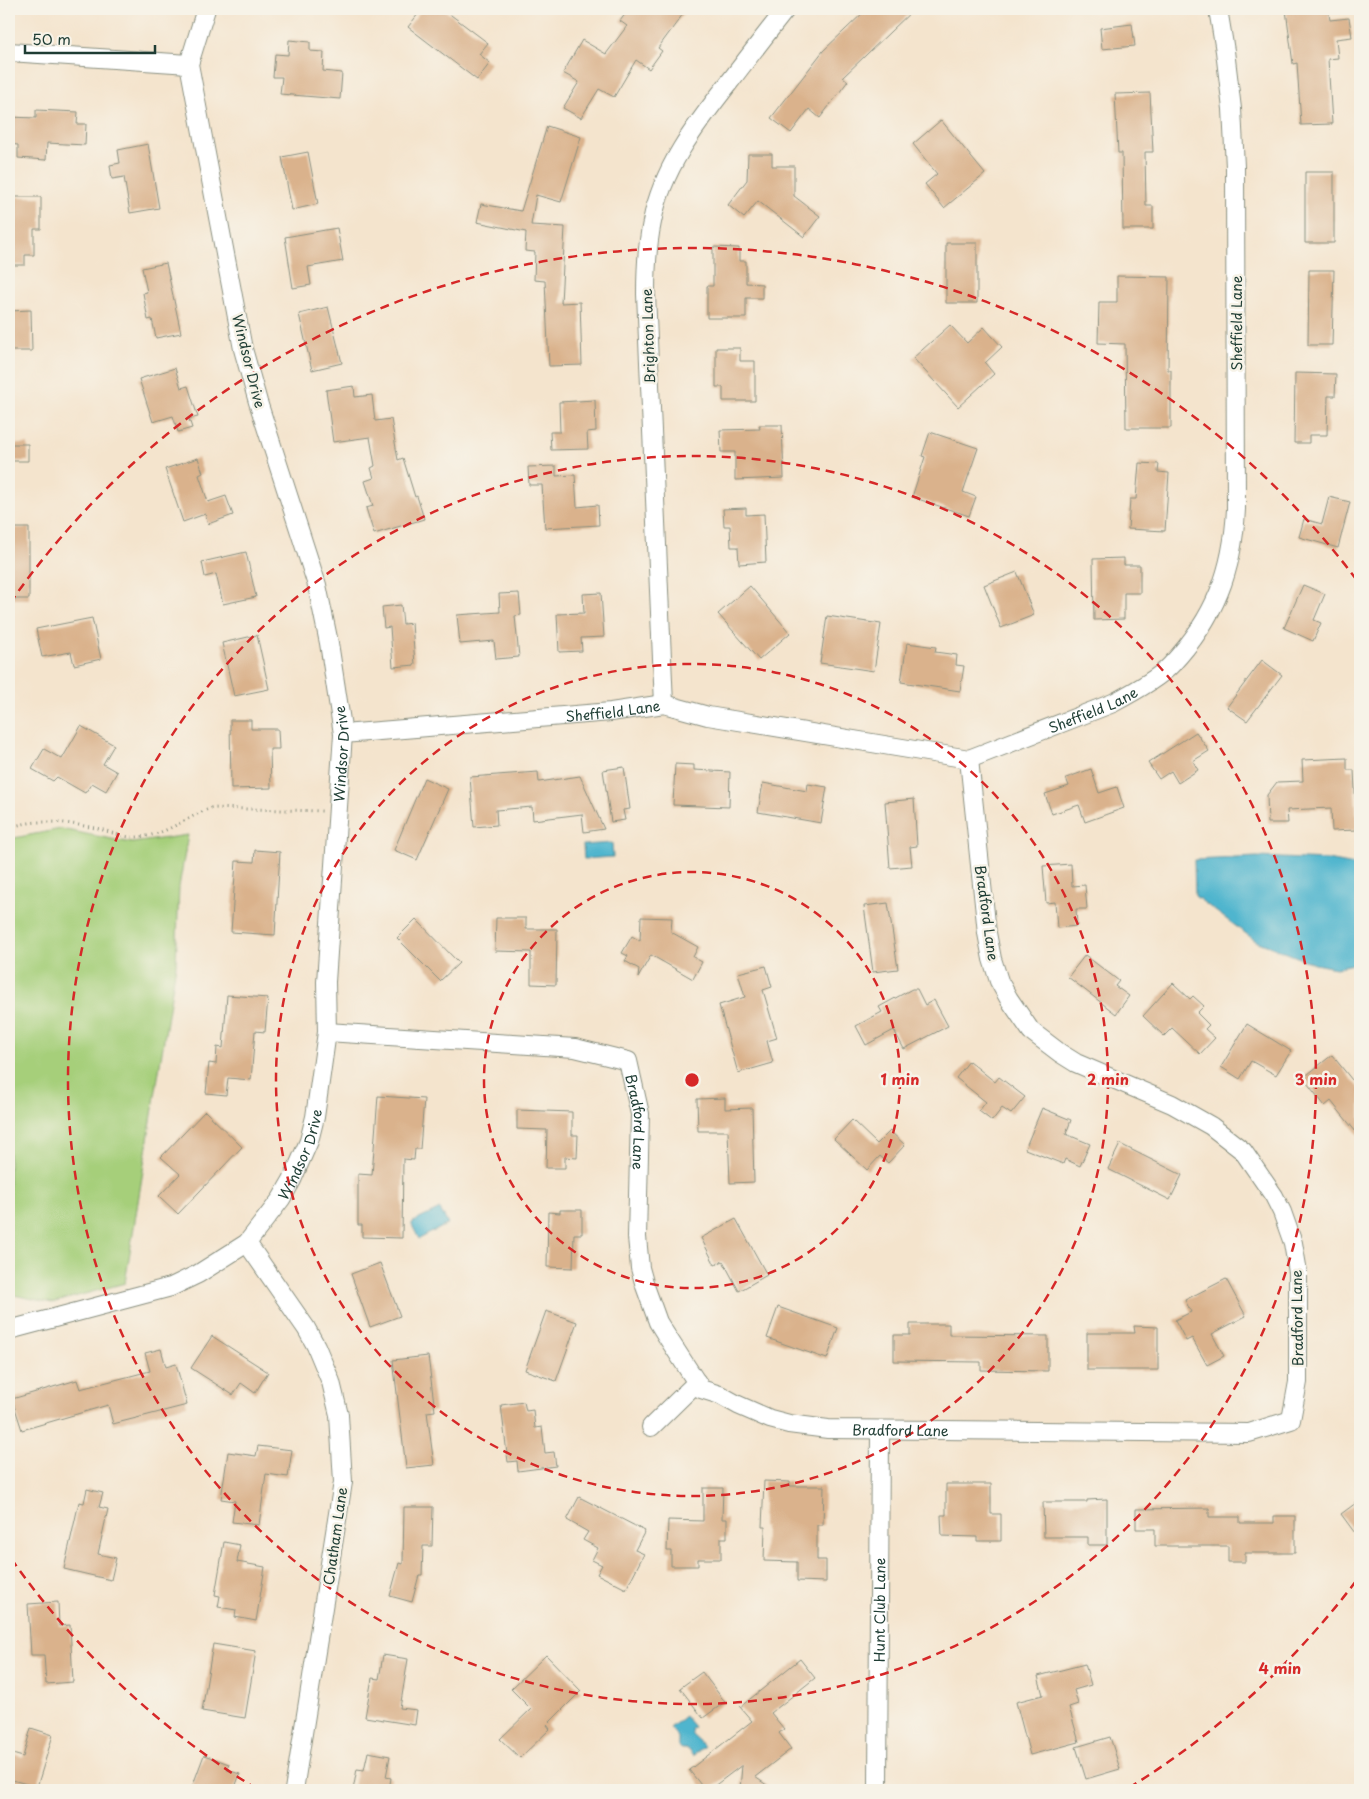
<svg xmlns="http://www.w3.org/2000/svg" width="1369" height="1799" font-family="'Playpen Sans',sans-serif">
<style>
.green{fill:#a6cf7a;stroke:#628657}
.water{fill:#4fb5ce;stroke:#377981}
.building{fill:#dab28c}
.lines{fill:none;stroke-linecap:round;stroke-linejoin:round}
.street-casing{stroke:#8a9080;stroke-width:20}
.path{stroke:#8a9080;stroke-width:3;stroke-dasharray:1 4;stroke-linecap:butt}
.street{stroke:#fff;stroke-width:18}
.ring{fill:none;stroke:#d62828;stroke-width:2.5;stroke-dasharray:9 6}
.labels{text-anchor:middle;dominant-baseline:central;stroke-width:5;stroke-linejoin:round;paint-order:stroke}
.street-label{font-size:14px;fill:#1f3d34;stroke:#f7f3e8}
.centre{fill:#d62828;stroke:#f7f3e8;stroke-width:2.5}
.ring-label{font-size:15px;text-anchor:middle;font-weight:bold;fill:#d62828;stroke:#f7f3e8;stroke-width:5;stroke-linejoin:round;paint-order:stroke}
</style>
<rect width="100%" height="100%" fill="#f7f3e8"/>
<filter id="ink" filterUnits="userSpaceOnUse"><feTurbulence type="fractalNoise" baseFrequency=".02" numOctaves="2"/><feDisplacementMap in="SourceGraphic" scale="10" xChannelSelector="R" yChannelSelector="G"/><feConvolveMatrix kernelMatrix="1 2 1 2 8 2 1 2 1" color-interpolation-filters="sRGB"/></filter>
<filter id="wash" filterUnits="userSpaceOnUse"><feTurbulence type="fractalNoise" baseFrequency=".0096" numOctaves="4" result="noise"/><feDisplacementMap in="SourceGraphic" scale="20" xChannelSelector="R" yChannelSelector="G"/><feGaussianBlur stdDeviation="1.12" result="paint"/><feColorMatrix in="noise" values="0 0 0 0 0 0 0 0 0 0 0 0 0 0 0 0 0 1.4 0 .05"/><feComposite in="paint" operator="in"/></filter>
<g filter="url(#wash)">
<rect width="100%" height="100%" fill="#f4e4cd"/>
<path class="green" d="M61,829L132,843L188,835L179,887L176,965L125,1283L52,1303L9,1294V839Z"/>
<path class="water" d="M612,843L613,857L584,859L583,845Z
M1257,857L1328,860L1360,866V962L1336,968L1315,964L1256,941L1195,896L1194,860Z
M440,1209L448,1224L419,1239L411,1223Z
M685,1716L694,1727L691,1729L692,1735L704,1746L693,1756L687,1749H682L678,1746V1737L670,1728Z"/>
<g id="blocks">
<path class="building" d="M422,9H443L488,43L479,54L490,63L477,80L408,27Z
M629,9H675L683,14L658,48L662,51L649,69L636,60L614,97L599,89L581,118L563,108L579,82L563,73L582,40L606,54L627,26L620,21Z
M867,9H914L843,77L848,81L820,118L809,109L791,133L771,118L823,51Z
M1296,9H1328L1330,20L1349,18L1352,37L1336,39L1338,58L1328,59L1332,124L1301,125L1297,63L1293,64L1286,10Z
M1132,24L1135,46L1102,49L1100,28Z
M289,40L310,42V51L324,52L323,71L342,73L340,99L280,94L282,77H273L275,54L288,55Z
M1150,93L1153,152H1145L1146,206H1153V229H1123L1122,153H1118L1115,94Z
M36,110L78,112L77,124H86L85,145L47,143L46,160L18,158V145L9,144V117L36,118Z
M941,120L985,174L944,208L925,184L937,174L913,144Z
M547,126L581,137L561,202L536,195L531,225L565,227L561,303L580,302L582,365L549,366L545,281L534,280L535,252L525,251L526,232L477,222L481,204L521,211Z
M148,144L159,208L130,213L124,177L112,179L110,165L120,163L118,150Z
M308,152L318,204L292,210L282,157Z
M748,154H772V166H794V196L820,216L804,237L758,201L744,218L728,205L747,180Z
M1305,172H1334V243H1305Z
M9,197H41V229H34V255H25V265H9Z
M337,228L343,261L308,267L311,285L293,288L285,237Z
M946,243H977V303H946Z
M713,247L739,248V261H746V283L762,284V298H746V318H707V286H713Z
M166,263L181,333L156,338L152,319L148,320L143,293L147,292L142,268Z
M1309,270H1334L1332,345H1308Z
M1117,276L1169,277L1168,370H1171V428H1126L1125,344L1098,343L1099,302H1117Z
M328,307L342,363L312,370L299,314Z
M31,310L32,351H9V311Z
M950,325L967,343L984,327L1002,347L985,363L994,374L958,407L913,358Z
M716,348H740V361H755V401H723V387H716Z
M175,368L181,388L188,386L198,417L189,419L192,428L178,432L173,416L153,422L139,379Z
M1295,373L1336,374L1335,396H1328L1327,435H1309V443H1294Z
M354,386L355,397L372,395L375,421L391,419L398,460L403,458L415,497L417,496L424,519L374,534L366,508L373,506L365,481L374,478L371,468L375,466L370,437L333,442L326,390Z
M595,400L596,431L587,432L588,449L551,450L550,432H560L559,402Z
M759,425H782L784,478L735,480V452H721L720,430L760,429Z
M930,432L978,448L963,492L976,497L969,516L912,497L925,457L922,456Z
M9,444H28V461H9Z
M198,458L203,473L199,475L208,502L226,496L233,515L208,524L205,514L183,522L165,469Z
M1139,463L1159,464L1158,472L1169,473L1165,531L1128,529L1130,499H1136Z
M556,466V476L575,475L577,507L598,505L599,525L545,528L542,485H529L528,467Z
M1329,497L1350,502L1338,548L1299,537L1304,519L1322,524Z
M746,508V515L764,514L766,562L739,564L738,547H731L730,526H724L723,509Z
M9,528H29V599H9Z
M246,552L256,597L223,604L216,574L205,577L202,562Z
M1124,558V565H1140V593H1124V619L1094,620L1093,559Z
M1017,572L1034,615L1001,628L984,585Z
M1303,585L1325,594L1314,620L1321,623L1313,641L1284,628Z
M750,586L790,633L759,660L718,614Z
M519,593L521,615L515,616L519,657L496,659L494,641L460,644L457,615L500,612L499,594Z
M601,593L604,637L581,638L582,651L559,652L557,614L584,613L583,594Z
M401,605L403,624L412,623L415,665L393,667L390,627L384,628L382,607Z
M827,616L881,624L874,671L820,663Z
M92,618L101,659L74,665L71,652L42,657L36,629Z
M257,635L269,689L234,696L222,643Z
M907,643L936,647L935,652L957,655L956,665L964,666L960,691L901,682Z
M1262,660L1282,675L1247,721L1227,707Z
M230,720H251V729H278L279,749H270L271,788L231,789Z
M81,726L114,745L103,764L117,772L106,791L92,783L85,793L57,777L53,781L32,769L44,749L62,759Z
M1196,732L1209,751L1193,761L1198,770L1178,783L1171,771L1159,779L1148,763Z
M1347,758V770H1354L1357,830L1332,831L1331,808L1287,810L1288,823H1268L1267,795L1277,782L1303,781L1302,760Z
M675,764L694,765V770L730,772L729,807L673,805Z
M624,767L630,809L623,810L625,820L611,822L603,770Z
M1091,769L1099,793L1117,787L1124,808L1085,822L1079,805L1052,814L1045,794L1069,786L1066,778Z
M538,772L539,782L580,776L604,829L584,832L582,814L533,820L532,807L496,810L497,825L474,827L470,777Z
M424,778L448,789L417,860L394,850Z
M763,783L807,791L808,784L827,787L821,823L758,812Z
M914,799L917,846L910,847L912,866L890,868L885,802Z
M255,850L280,852L275,935L231,932L236,861L254,862Z
M1071,864L1072,886L1085,885L1087,909H1076L1077,926L1057,928L1055,902L1046,903L1043,866Z
M888,903L898,969L873,972L864,906Z
M641,917L672,918L671,932L698,947L693,957L702,962L693,979L651,955L638,978L639,969L625,961L628,956L622,953L632,936L640,941Z
M496,918H526V929H557L556,985L531,984V952L495,951Z
M416,919L459,963L440,981L397,938Z
M1085,955L1119,981L1115,986L1129,996L1116,1014L1068,977Z
M766,966L772,987L763,990L777,1038L767,1041L773,1063L738,1073L719,1005L745,997L738,973Z
M1173,983L1190,999L1193,996L1204,1006L1197,1013L1209,1025L1205,1029L1215,1038L1200,1054L1172,1028L1164,1036L1143,1016Z
M912,989H917L925,1005L934,1000L948,1026L904,1049L894,1030L866,1045L856,1026L882,1012L879,1007Z
M227,995L268,998L265,1032L255,1031L251,1080L228,1078L226,1095L206,1093L209,1063L216,1064L217,1047L223,1048Z
M1247,1024L1291,1051L1276,1075L1251,1061L1240,1079L1221,1067Z
M1332,1055L1360,1090V1137L1331,1101L1325,1106L1303,1078Z
M969,1061L995,1082L999,1077L1025,1097L1011,1114L1002,1108L992,1121L979,1111L986,1102L956,1078Z
M378,1096L424,1099L420,1149H415L414,1160L403,1159L402,1238L362,1237V1225H358V1174L372,1175Z
M725,1098V1109L752,1108L754,1182L730,1183L728,1131H698L697,1099Z
M1042,1108L1071,1120L1066,1134L1090,1144L1080,1166L1065,1159L1063,1164L1025,1149Z
M517,1110L572,1112V1135H578L577,1158L565,1157V1168H546L547,1130L517,1129Z
M205,1111L242,1147L178,1214L159,1196L180,1174L161,1157Z
M852,1120L877,1144L890,1131L905,1145L888,1163L880,1156L867,1170L834,1139Z
M1120,1144L1182,1175L1170,1200L1108,1169Z
M560,1210H582V1234H574L573,1268L547,1267L548,1212L560,1213Z
M736,1219L767,1275L739,1291L723,1261L715,1265L701,1238Z
M380,1263L400,1316L370,1327L351,1274Z
M1226,1279L1246,1316L1212,1334L1224,1356L1207,1365L1192,1338L1186,1341L1175,1320L1191,1312L1185,1300Z
M778,1307L838,1328L827,1359L767,1338Z
M546,1311L577,1322L556,1381L525,1370Z
M910,1324H949V1335L1048,1336V1371L981,1370V1362L894,1361V1335H910Z
M1134,1326L1158,1327V1370H1087V1333H1135Z
M212,1336L268,1372L255,1393L241,1383L233,1395L191,1368Z
M161,1349L166,1367L176,1364L187,1405L113,1424L108,1405L22,1430L12,1399L77,1380L80,1389L150,1371L145,1353Z
M428,1356L435,1411L427,1412L434,1465L406,1468L393,1360Z
M524,1402L526,1411L533,1410L535,1428L542,1427L545,1453L554,1452L556,1466L518,1471L517,1461L508,1462L501,1405Z
M258,1446L292,1450L288,1477L266,1474L259,1525L232,1522L235,1501L221,1499L228,1452L256,1456Z
M764,1481L790,1482V1486H824L823,1525H817V1560H826V1582L797,1581V1562L764,1561L765,1527H762Z
M946,1484H991V1514H1001V1541H977V1537L942,1536L941,1515H946Z
M703,1488H723L722,1519H727V1538H721V1559H698V1566H671V1551H667L668,1520L703,1521Z
M87,1489L103,1493L99,1507L108,1509L98,1554L116,1558L111,1580L64,1569L79,1502L84,1503Z
M579,1497L645,1531L635,1550L644,1554L626,1589L597,1574L602,1565L592,1560L598,1548L583,1540L588,1532L567,1520Z
M1107,1499V1545H1088V1537H1044L1043,1502H1087V1500Z
M1360,1500V1540L1341,1514Z
M404,1507H433L432,1546H423L422,1575H419L412,1602L390,1596L399,1563L403,1564Z
M1209,1508V1517H1240V1523H1274V1516H1295V1553H1245V1562H1228V1546H1155V1529H1136V1509Z
M224,1542L240,1545L237,1562L265,1567L256,1621L235,1617L236,1610L218,1607L220,1596L215,1595Z
M58,1602L59,1626L70,1625L73,1682L46,1684L44,1655H31L28,1604Z
M213,1644L256,1651L245,1718L202,1711Z
M383,1655L408,1659L400,1708L417,1710L415,1725L365,1717L372,1678L379,1679Z
M546,1655L581,1691L547,1725L550,1729L520,1758L500,1739L531,1709L511,1689Z
M800,1659L815,1678L771,1713L784,1729L779,1733L791,1749L755,1777L774,1790H740L742,1765L709,1790H705L689,1770L752,1721L740,1707Z
M1085,1664L1091,1685L1074,1690L1078,1704L1069,1707L1079,1742L1030,1755L1016,1702L1043,1695L1038,1676Z
M702,1672L725,1702L703,1718L680,1688Z
M31,1728L53,1735L37,1787L9,1779V1753L23,1757Z
M1110,1737L1120,1769L1086,1779L1076,1747Z
M368,1752L390,1756L386,1777L391,1778L389,1790H353L357,1769L364,1770Z
M204,1755L229,1764L227,1770L240,1774L234,1790H191Z"/>
</g>
</g>
<g filter="url(#ink)">
<use href="#blocks" fill-opacity="0" stroke="#8a9080" stroke-width="1"/>
<g class="lines">
<g class="street-casing">
<g id="street">
<path d="M9,52L189,64"/>
<path d="M664,704L646,294C646,270 647,246 652,222C662,169 695,126 728,84C747,59 766,34 786,9"/>
<path id="s1" d="M343,734L611,712L664,704L708,716L969,759L1113,703C1130,694 1159,678 1171,665C1215,618 1233,571 1236,509L1235,167L1232,109L1225,51L1218,9"/>
<path id="s2" d="M327,1032L575,1048L628,1061L640,1114L637,1237L640,1268L645,1286L658,1322L666,1335L701,1389L720,1395L738,1405L770,1419L789,1424L828,1429L1249,1433L1291,1420L1298,1382V1272L1293,1243L1282,1212L1274,1196L1243,1151L1211,1126L1172,1104L1076,1063L1060,1053L1031,1031L1009,999L999,981L992,959L987,933L969,759"/>
<path d="M247,1243L306,1328L316,1346L331,1382L339,1415L343,1482L294,1790"/>
<path id="s3" d="M9,1330L171,1287L198,1274L247,1243L281,1199L292,1180L309,1141L315,1117L327,1032L326,982L343,734L329,643L317,585L258,402L243,349L189,64L206,9"/>
<path d="M651,1427L697,1382"/>
<path id="s4" d="M878,1790L880,1430"/>
</g>
</g>
<path class="path" d="M9,828C38,817 70,823 100,829C110,832 122,837 133,837C163,838 184,818 211,808L322,811"/>
<use href="#street" class="street"/>
</g>
</g>
<g class="ring">
<circle cx="692" cy="1080" r="208"/>
<circle cx="692" cy="1080" r="416"/>
<circle cx="692" cy="1080" r="624"/>
<path d="M1356 1581A832 832 0 0 1 1127 1789M257 1789A832 832 0 0 1 10 1557M10 603A832 832 0 0 1 1356 579"/>
</g>
<g class="labels">
<g class="street-label">
<text transform="translate(1236 323) rotate(-90)">Sheffield Lane</text>
<text transform="translate(648 336) rotate(-92)">Brighton Lane</text>
<text transform="translate(249 361) rotate(76)">Windsor Drive</text>
<text stroke="none"><textPath href="#s1" startOffset="766">Sheffield Lane</textPath></text>
<text stroke="none"><textPath href="#s1" startOffset="271">Sheffield Lane</textPath></text>
<text stroke="none"><textPath href="#s3" startOffset="765">Windsor Drive</textPath></text>
<text transform="translate(987 913) rotate(82)">Bradford Lane</text>
<text stroke="none"><textPath href="#s2" startOffset="365">Bradford Lane</textPath></text>
<text stroke="none"><textPath href="#s3" startOffset="360">Windsor Drive</textPath></text>
<text transform="translate(1297 1318) rotate(-91)">Bradford Lane</text>
<text stroke="none"><textPath href="#s2" startOffset="855">Bradford Lane</textPath></text>
<text transform="translate(335 1536) rotate(-82)">Chatham Lane</text>
<text stroke="none"><textPath href="#s4" startOffset="180">Hunt Club Lane</textPath></text>
</g>
</g>
<circle cx="692" cy="1080" r="8" class="centre"/>
<g class="ring-label">
<text x="900" y="1085">1 min</text>
<text x="1108" y="1085">2 min</text>
<text x="1316" y="1085">3 min</text>
<text x="1280" y="1674">4 min</text>
</g>
<rect width="1369" height="1799" fill="none" stroke="#f7f3e8" stroke-width="30"/>
<path d="M25 45v8h130v-8" fill="none" stroke="#1f3d34" stroke-width="2.5"/>
<text x="32" y="45" font-size="15" fill="#1f3d34" stroke="#f7f3e8" stroke-width="4" paint-order="stroke">50 m</text>
</svg>
